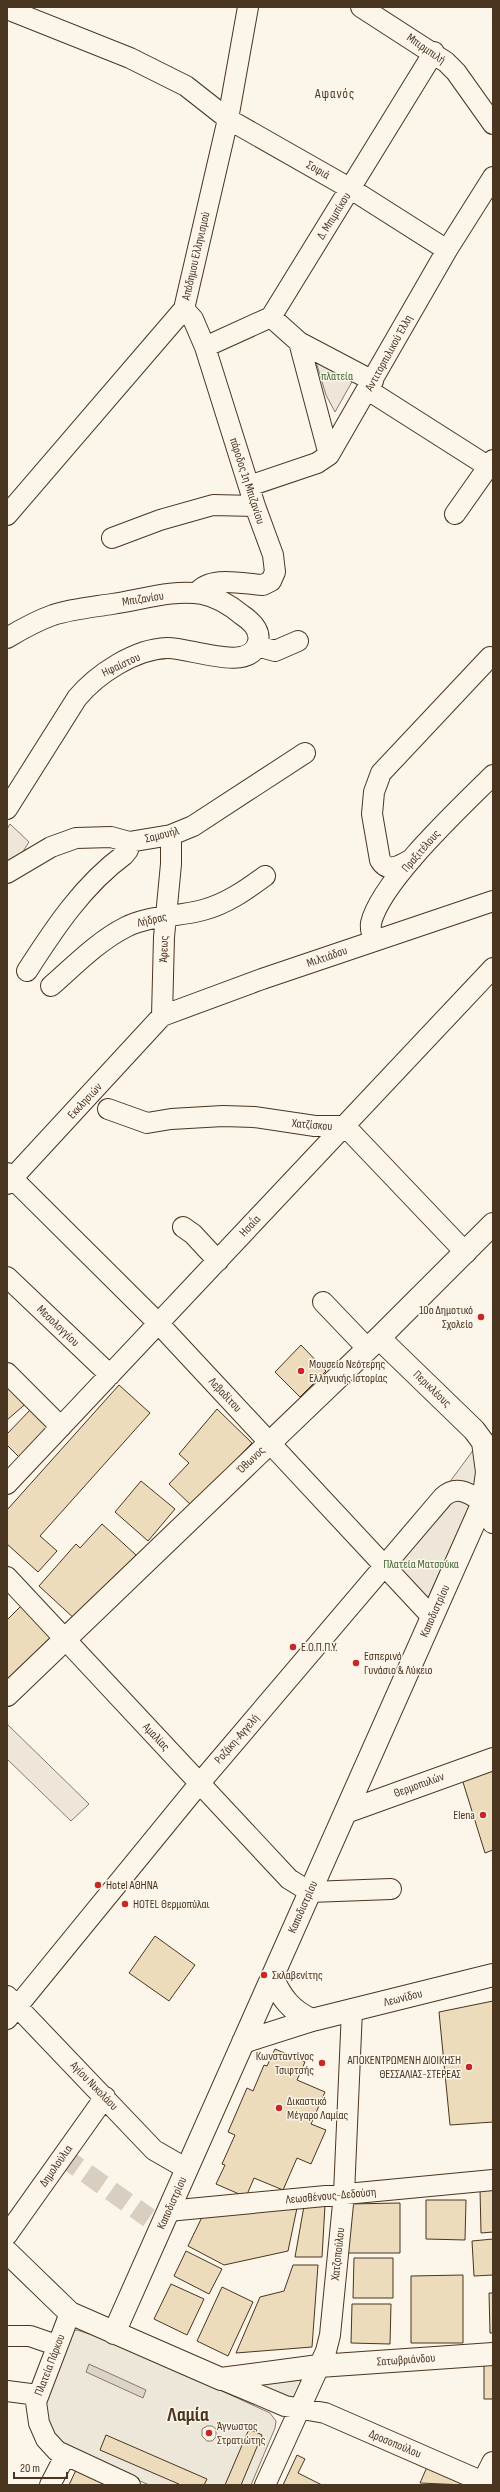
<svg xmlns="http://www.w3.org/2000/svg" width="500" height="2492" font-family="'Sofia Sans Condensed',sans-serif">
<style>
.green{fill:#ede6d9;stroke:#887966}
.parking{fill:#ede7d9;stroke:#887966;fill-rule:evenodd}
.water{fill:#dcd4c6;stroke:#887966}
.building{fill:#ecdcbc;stroke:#4a3520}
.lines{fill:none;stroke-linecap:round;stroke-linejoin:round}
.minor-tunnel{stroke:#d8cfc1;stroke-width:20;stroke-dasharray:20 10;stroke-linecap:butt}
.minor-casing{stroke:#4a3520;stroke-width:22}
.major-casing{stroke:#4a3520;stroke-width:24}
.minor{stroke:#fbf6e9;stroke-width:20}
.major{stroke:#fbf6e9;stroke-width:22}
.poi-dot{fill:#c62828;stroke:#fbf6e9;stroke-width:1.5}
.labels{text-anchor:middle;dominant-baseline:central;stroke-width:3;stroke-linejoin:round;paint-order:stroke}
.street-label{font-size:12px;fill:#4a3520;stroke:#fbf6e9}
.park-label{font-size:12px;fill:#436837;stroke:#fbf6e9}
.poi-label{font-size:12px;fill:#4a3520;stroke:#fbf6e9;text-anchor:start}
.neighbourhood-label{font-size:13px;letter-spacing:1px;fill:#4a3520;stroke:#fbf6e9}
.town-label{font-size:20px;font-weight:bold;fill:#4a3520;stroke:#fbf6e9}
</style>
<rect width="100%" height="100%" fill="#fbf6e9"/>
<path class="green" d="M311,345L358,371L335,412L326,395Z
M10,824L29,842L19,858L7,867V829Z
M464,1497L469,1507L428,1598L394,1565L446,1499Z
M7,1724L89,1804L71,1821L7,1759Z"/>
<path class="parking" d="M477,1445V1487L449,1483Z
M77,2330L117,2343L270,2413L276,2421L275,2428L251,2485H149L60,2445L49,2435L39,2401L67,2332ZM207,2426H212L216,2429V2437L212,2441H207L202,2436V2429Z
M300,2380L301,2383L292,2401L253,2385Z"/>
<path class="water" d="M89,2364L146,2390L143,2398L86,2372Z"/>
<path class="building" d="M301,1345L326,1371L300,1397L275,1372Z
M7,1374L30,1400L7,1420Z
M119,1385L150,1413L40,1536L57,1551L38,1572L7,1544V1510Z
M33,1407L55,1429L23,1461L7,1445V1434Z
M217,1409L252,1443L192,1506L169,1484L189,1463L179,1454Z
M141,1481L175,1509L148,1541L115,1512Z
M102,1524L136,1555L77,1621L39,1586L76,1544L80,1548Z
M25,1602L59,1637L7,1685V1620Z
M493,1769V1850L485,1853L462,1779Z
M155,1936L195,1965L169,2001L129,1973Z
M493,2001V2122L450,2125L439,2012Z
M275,2049L305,2062L297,2080L325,2092L311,2124L326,2130L311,2164L297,2158L283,2190L254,2178L246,2197L216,2184L225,2165L222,2164L235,2135L228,2132L247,2088L253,2091L264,2065L267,2066Z
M480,2189H493V2232L481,2233Z
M426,2200H466L465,2240L426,2239Z
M400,2203V2253H348V2204Z
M325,2205L322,2257H295L304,2206Z
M297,2208L288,2251L224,2265L188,2246L203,2215Z
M493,2239V2275L474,2276L472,2241Z
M186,2251L222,2269L209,2294L174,2276Z
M354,2258H393V2298H353Z
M293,2265H318L312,2347L236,2353L260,2297L284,2291Z
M463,2275V2343H411V2276Z
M171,2284L204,2299L187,2335L154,2319Z
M222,2287L253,2302L228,2356L197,2341Z
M489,2293H493V2333H490Z
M352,2304H391L390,2344L351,2343Z
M484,2361H493V2399H484Z
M249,2429L262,2435L241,2485H225Z
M106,2435L207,2479L204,2485H181L100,2450Z
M297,2455L305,2459L298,2473L322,2485H283Z
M427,2467L465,2485L420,2483Z
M76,2470L109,2485H69Z"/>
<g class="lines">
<path class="minor-tunnel" d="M62,2156L149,2218"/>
<g class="minor-casing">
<path id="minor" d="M361,7L446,62L456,72L493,124
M7,9L130,58L186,86L228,119L351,189L447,250
M184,309L193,319L205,347L255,506L273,555L275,572L271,581L263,585C243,584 210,575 197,593
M271,317L299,342L373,381
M299,342L329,455
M205,347L271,317L434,52
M368,390L489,467
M249,486L317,463L329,455L447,250L493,177
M455,514L493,460
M7,515L184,309L228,119L248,7
M112,538L160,520L213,505L255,506
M7,638C22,629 36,621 53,615C72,609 93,607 112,604C141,600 173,589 202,594C217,597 230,605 242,615C251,621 261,630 258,642C251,674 189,647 167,648C135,649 97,674 77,698L7,809
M257,646L275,651L298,641
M412,859C401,865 388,874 380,860L372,814L374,792L381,773L490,657
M7,873L51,847L76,838L111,837L129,842L171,835L193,826L305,753
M374,941C372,935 370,929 371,923C381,881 461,807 493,775
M27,971C54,929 83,885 124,855L128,850L129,842
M51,986C74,966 98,941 126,927C150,915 178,917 203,910C226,904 246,890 265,876
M162,1016L164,937L171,864V835
M108,1109L147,1123L171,1119L223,1116L254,1117L315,1126H345L466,1253
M7,1173L159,1324L432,1617
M7,1184L162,1016L262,979L493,901
M183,1227L193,1234L218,1261
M7,1277L110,1375
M323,1302L367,1348
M7,1373L61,1427
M7,1484L493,968
M7,1577L289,1879L310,1892L391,1889
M7,1996L154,2150L187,2169
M7,2019L199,1784L443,1497C457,1484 470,1494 483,1502
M168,2211L493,2180
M7,2235L105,2097
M70,2313L36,2402L39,2423L46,2439L57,2451L130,2485
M7,2336H30L56,2345
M221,2379L285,2406L325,2413L490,2485
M7,2391L38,2395
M50,2485L65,2456
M265,2485L326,2351L330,2335L344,2194L352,2010"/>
</g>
<g class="major-casing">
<path id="major" d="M379,1338L474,1430L483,1442L487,1472L483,1502L493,1522
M7,1695L379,1338L493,1224
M346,1812L493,1759
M272,1977C281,1997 291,2011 312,2020
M243,2042L312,2020L493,1975
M7,2252L70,2313L221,2379L319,2366L493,2354
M114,2333L493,1480
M482,2485L493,2463"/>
</g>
<use href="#minor" class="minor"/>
<use href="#major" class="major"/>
</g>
<g class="poi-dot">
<circle cx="481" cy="1317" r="4"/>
<circle cx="301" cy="1371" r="4"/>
<circle cx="293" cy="1647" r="4"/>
<circle cx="356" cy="1663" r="4"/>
<circle cx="483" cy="1815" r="4"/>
<circle cx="98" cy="1885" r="4"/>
<circle cx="125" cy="1904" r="4"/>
<circle cx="264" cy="1975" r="4"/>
<circle cx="322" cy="2063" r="4"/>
<circle cx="469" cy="2067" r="4"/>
<circle cx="279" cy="2108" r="4"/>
<circle cx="209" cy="2433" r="4"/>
</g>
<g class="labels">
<g class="street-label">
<text transform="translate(426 49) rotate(35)">Μπιρμπιλή</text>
<text transform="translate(318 170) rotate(30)">Σοφιά</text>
<text transform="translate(334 216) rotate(-58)">Δ. Μπιμπίκου</text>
<text transform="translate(196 256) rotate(-77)">Απόδημου Ελληνισμού</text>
<text transform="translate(389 353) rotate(-61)">Αντιτορπιλικού Έλλη</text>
<text transform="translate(247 481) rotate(72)">πάροδος 1η Μπιζανίου</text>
<text transform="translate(143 599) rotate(-9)">Μπιζανίου</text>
<text transform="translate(121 665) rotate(-25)">Ηφαίστου</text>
<text transform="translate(162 835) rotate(-14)">Σαμουήλ</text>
<text transform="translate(421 851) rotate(-49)">Πραξιτέλους</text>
<text transform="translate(152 920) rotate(-13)">Λήδρας</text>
<text transform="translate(164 949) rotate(-88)">Άρεως</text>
<text transform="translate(327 957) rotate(-19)">Μιλτιάδου</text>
<text transform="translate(85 1101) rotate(-47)">Εκκλησιών</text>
<text transform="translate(312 1125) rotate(5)">Χατζίσκου</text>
<text transform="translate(250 1226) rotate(-47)">Ησαΐα</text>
<text transform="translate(58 1326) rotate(44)">Μεσολογγίου</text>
<text transform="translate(432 1389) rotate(44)">Περικλέους</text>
<text transform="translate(225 1395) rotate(47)">Λεβαδίτου</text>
<text transform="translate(251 1460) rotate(-44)">Όθωνος</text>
<text transform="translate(435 1611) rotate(-66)">Καποδιστρίου</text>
<text transform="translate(156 1737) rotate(47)">Αμαλίας</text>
<text transform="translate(237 1739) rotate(-49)">Ροζάκη-Αγγελή</text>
<text transform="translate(419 1785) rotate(-20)">Θερμοπυλών</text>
<text transform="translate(303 1907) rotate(-66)">Καποδιστρίου</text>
<text transform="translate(403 1998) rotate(-14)">Λεωνίδου</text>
<text transform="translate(94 2086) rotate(46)">Αγίου Νικολάου</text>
<text transform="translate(56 2166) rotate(-55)">Δημολούλια</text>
<text transform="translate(331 2196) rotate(-5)">Λεωσθένους-Δεδούση</text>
<text transform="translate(172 2203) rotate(-66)">Καποδιστρίου</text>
<text transform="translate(338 2254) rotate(-84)">Χατζοπούλου</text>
<text transform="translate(406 2360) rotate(-4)">Σατωβριάνδου</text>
<text transform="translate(50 2365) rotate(-69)">Πλατεία Πάρκου</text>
<text transform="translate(395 2444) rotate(23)">Δροσοπούλου</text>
</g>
<g class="park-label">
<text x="337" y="376">πλατεία</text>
<text x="421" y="1564">Πλατεία Ματσούκα</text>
</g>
<g class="poi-label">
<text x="473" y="1310" text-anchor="end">10ο Δημοτικό<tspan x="473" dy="14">Σχολείο</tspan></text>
<text x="309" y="1364">Μουσείο Νεότερης<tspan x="309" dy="14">Ελληνικής Ιστορίας</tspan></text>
<text x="301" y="1647">Ε.Ο.Π.Π.Υ.</text>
<text x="364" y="1656">Εσπερινό<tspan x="364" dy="14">Γυνάσιο &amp; Λύκειο</tspan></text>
<text x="475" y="1815" text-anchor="end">Elena</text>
<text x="106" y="1885">Hotel ΑΘΗΝΑ</text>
<text x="133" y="1904">HOTEL Θερμοπύλαι</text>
<text x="272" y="1975">Σκλαβενίτης</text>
<text x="314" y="2056" text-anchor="end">Κωνσταντίνος<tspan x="314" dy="14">Τσιφτσής</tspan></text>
<text x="461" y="2060" text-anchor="end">ΑΠΟΚΕΝΤΡΩΜΕΝΗ ΔΙΟΙΚΗΣΗ<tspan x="461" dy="14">ΘΕΣΣΑΛΙΑΣ-ΣΤΕΡΕΑΣ</tspan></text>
<text x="287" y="2101">Δικαστικό<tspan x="287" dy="14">Μέγαρο Λαμίας</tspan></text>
<text x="217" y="2426">Άγνωστος<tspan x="217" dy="14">Στρατιώτης</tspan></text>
</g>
<g class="neighbourhood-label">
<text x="335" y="94">Αφανός</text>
</g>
<g class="town-label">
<text x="188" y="2415">Λαμία</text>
</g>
</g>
<rect width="500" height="2492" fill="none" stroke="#4a3520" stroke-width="16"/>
<path d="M14 2472v6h53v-6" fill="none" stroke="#4a3520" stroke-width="2"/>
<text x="20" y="2472" font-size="12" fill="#4a3520" stroke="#fbf6e9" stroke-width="3" paint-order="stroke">20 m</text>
</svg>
